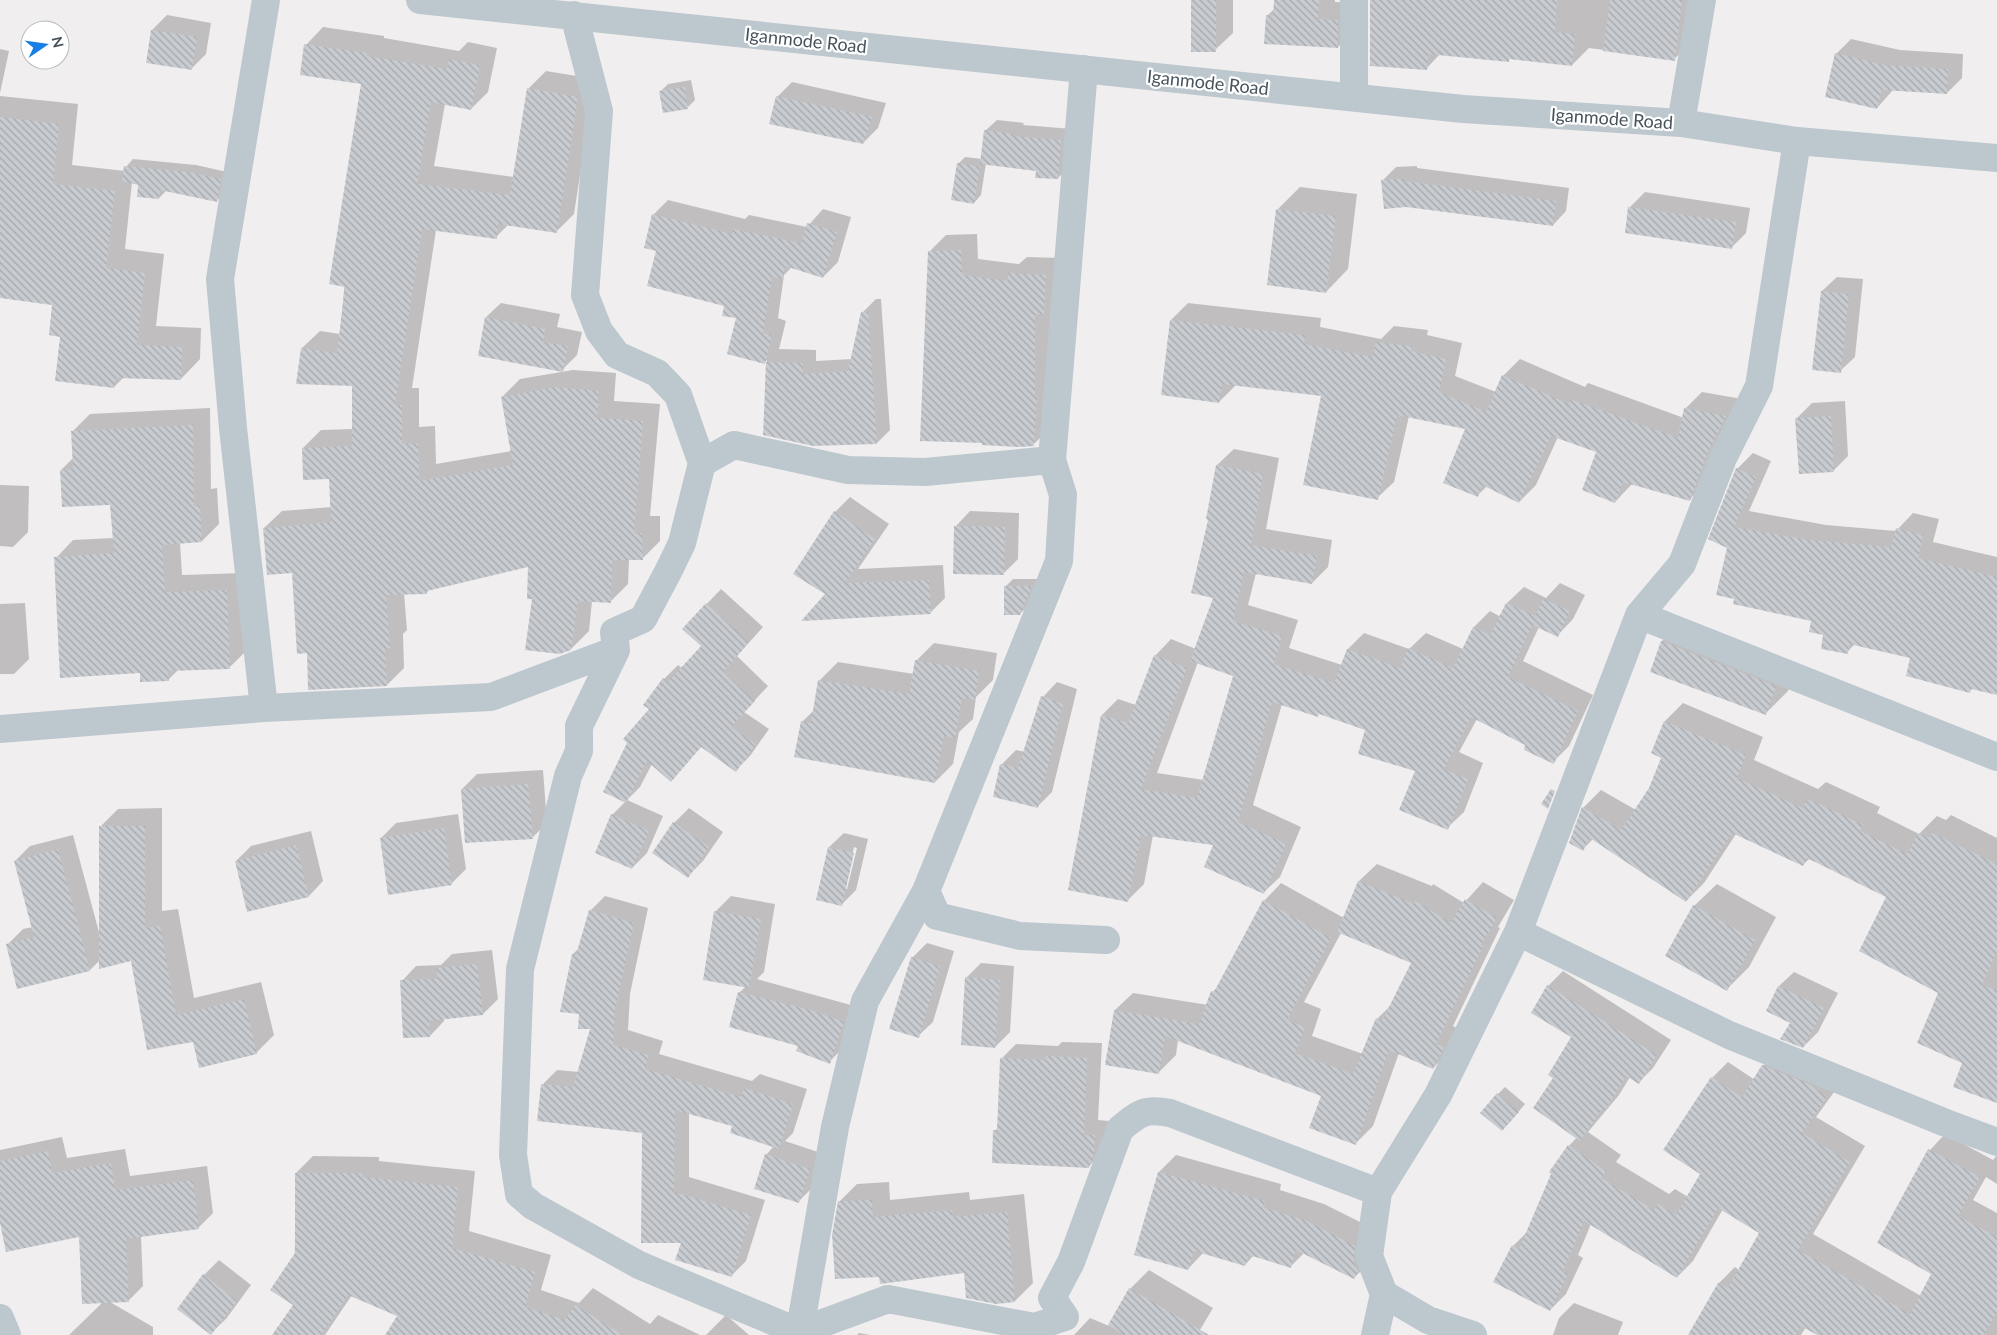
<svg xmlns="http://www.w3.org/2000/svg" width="1997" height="1335" font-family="Lato,sans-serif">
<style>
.shadow{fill:#0003;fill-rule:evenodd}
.building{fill:url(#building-back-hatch)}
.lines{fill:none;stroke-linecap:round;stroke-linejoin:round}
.minor{stroke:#bcc7ce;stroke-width:28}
.labels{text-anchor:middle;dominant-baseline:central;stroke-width:4.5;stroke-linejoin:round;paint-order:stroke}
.street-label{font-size:18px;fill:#46535c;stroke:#fff}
</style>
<defs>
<pattern id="building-back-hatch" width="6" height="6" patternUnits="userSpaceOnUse" patternTransform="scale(1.25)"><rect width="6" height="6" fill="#c8ccd1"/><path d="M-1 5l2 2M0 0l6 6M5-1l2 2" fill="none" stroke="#a4a8ad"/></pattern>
</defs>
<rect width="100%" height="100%" fill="#f1eeef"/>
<path class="shadow" d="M1192,0H1233V33L1215,50Z
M1275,0H1335V2L1355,3V30L1338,47L1267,16L1275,8Z
M1371,0H1697L1692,42L1674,59L1589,48L1572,65L1511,58L1508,61L1440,54L1427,68Z
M167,15L211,23L206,54L191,69L147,62L152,30Z
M323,27L384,36V38L459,51L468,42L497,48L488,92L471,109L445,104L434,166L514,177L528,89L546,71L595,79L574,214L556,232L509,224L496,237L436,230L412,388H419V427L435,426L436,464L512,451L502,397L520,379L573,370L616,373L614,401L660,404L650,516H660V541L642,559H629L628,584L610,602L592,601L589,631L571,649L533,598L529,566L430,589L426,593H404L407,630L403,634L404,668L387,685L308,652L293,572L264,528L282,511L332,507L330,478L303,448L321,430L353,429V385L302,348L320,331L340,334L363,82L306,45Z
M1851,39L1900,50L1963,54L1962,78L1947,93L1893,90L1877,108L1836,54Z
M0,49L9,51L0,93Z
M691,80L695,100L688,107L661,91L668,84Z
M792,82L886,103L878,128L863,143L777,97Z
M0,96L78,104L72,165L125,171L126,167L133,159L196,165L227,172L224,194L216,201L167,190L159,198L139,184L132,182L125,249L164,254L156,326L201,328L200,359L181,379L124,377L114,387L62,336L54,304L0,296Z
M997,120L1024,123L1023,125L1072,129L1069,167L1058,178L1037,170L986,163L981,195L974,203L958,164L965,157L982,159L985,131Z
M1417,166V168L1569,188L1566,211L1553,225L1382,181L1396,167Z
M1300,187L1357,194L1348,269L1326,292L1277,210Z
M1645,192L1750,208L1746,233L1731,248L1626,232L1630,207Z
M668,200L745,219L749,215L807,227L823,209L851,217L838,262L823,277L792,267L784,275L778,318L786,321L779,349L816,350V361L852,359L863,312L876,299H881L890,430L877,443L764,434L767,360L764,362L737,317L657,250L653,215Z
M977,234L978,259L1019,264L1027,257L1062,258L1050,428L1033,445L929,252L946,235Z
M1837,277L1863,279L1855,357L1840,371L1822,291Z
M501,303L560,314L557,327L582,332L577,355L562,370L486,317Z
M1188,303L1321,318L1320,327L1381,339L1394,326L1428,330L1427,335L1462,343L1455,376L1496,392L1503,376L1520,359L1585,387L1588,383L1684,418L1686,408L1702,392L1742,399L1706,483L1689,500L1632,484L1615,502L1598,451L1558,437L1536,485L1519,502L1487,486L1478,495L1466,428L1409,416L1394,482L1377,498L1322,395L1236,385L1219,402L1162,394L1171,320Z
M1845,401L1848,456L1833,471L1797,418L1812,403Z
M210,408L211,489L217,488L219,524L202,541L180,543L182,575L244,573L247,650L230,667L179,669L168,680L56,558L73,540L114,538L111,504L61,470L74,457L73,431L90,414Z
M1234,449L1279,458L1266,529L1332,540L1328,567L1312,583L1256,573L1248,605L1298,620L1289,648L1342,665L1348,649L1364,633L1409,649L1426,633L1463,649L1474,627L1490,611L1501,617L1507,603L1524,587L1546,598L1560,583L1585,595L1573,619L1557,636L1539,627L1523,661L1593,695L1569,746L1553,762L1527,745L1477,719L1459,752L1483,763L1464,812L1447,828L1417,770L1367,730L1320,713L1282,704L1253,805L1301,827L1280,877L1263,893L1215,844L1153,835L1144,884L1128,900L1070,889L1102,715L1118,699L1136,705L1155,656L1171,639L1196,649L1215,598L1210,519L1217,465ZM1198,662L1234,676L1204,780L1157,773Z
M1753,453L1771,461L1749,511L1826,525L1896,531L1913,513L1939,519L1933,542L1997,557V694L1973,688L1970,691L1912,657L1855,644L1847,652L1729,547L1737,469Z
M0,485L29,486L28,532L13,547L0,546Z
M850,497L889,524L858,569L943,565L945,598L930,613L826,594L835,512Z
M970,511L1019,513L1018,559L1003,574L956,526Z
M1013,579H1038L1027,607L1020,614L1006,586Z
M721,589L763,627L737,656L768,686L744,712L769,729L750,756L736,770L702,746L671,780L652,764L640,787L627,800L663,816L647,853L632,868L612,815L626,801L651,709L664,679L678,665L682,668L702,646L683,629Z
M25,603L29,659L14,674H0V604Z
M1684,619L1798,664L1788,691L1766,713L1652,671L1662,641Z
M934,643L997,653L993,680L976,697L973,719L959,732L953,764L935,782L802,722L815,709L820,680L838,662L914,674L916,661Z
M1057,682L1077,689L1052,792L1037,807L1001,765L1016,750L1025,752L1043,697Z
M1683,703L1763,737L1754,760L1818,789L1826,782L1852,794L1880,807L1877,813L1919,834L1937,816L1946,820L1951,815L1997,838V1102L1963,1062L1940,992L1888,896L1810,858L1803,865L1736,834L1704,883L1686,901L1594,838L1583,849V808L1601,790L1636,810L1650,789L1662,757L1665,721Z
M543,770L547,823L532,838L462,789L477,774Z
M162,808V911L178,909L194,998L261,982L274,1035L256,1053L194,1040L132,959H101L90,970L18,988L8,944L23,929L33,927L15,861L30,846L73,835L100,936V827L118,809Z
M689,808L723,832L703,861L688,876L654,852L674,823Z
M458,814L466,869L451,884L381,838L396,823Z
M311,831L323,881L309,896L236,861L251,846Z
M844,833L868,839L856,890L841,905L829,847ZM854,847L857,848L847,889H844Z
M1377,864L1432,886L1433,884L1464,903L1483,882L1514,900L1498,927L1500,928L1453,1026L1461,1030L1451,1050L1433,1068L1399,1053L1373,1126L1355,1144L1323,1095L1178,1040L1176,1055L1158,1073L1115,1010L1133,993L1208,1005L1213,992L1219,985L1264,901L1281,883L1344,918L1359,881ZM1341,933L1413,962L1393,1003L1377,1019L1363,1054L1312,1036L1321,1009L1304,1002Z
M1717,884L1776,917L1749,967L1727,989L1694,906Z
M605,896L648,908L630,994L628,1030L663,1041L659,1054L752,1081L760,1074L807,1089L793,1133L785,1141L824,1154L814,1186L799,1201L766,1155L774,1146L733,1126L689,1113V1177L765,1200L746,1261L731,1276L682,1242L643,1132L543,1084L557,1070L579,1072L592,1028L581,1013L573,954L579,948L590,911Z
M731,896L775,904L764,972L757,979L858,1007L844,1047L829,1062L800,1045L739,993L746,986L704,979L716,911Z
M927,943L954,951L933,1022L918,1036L912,958Z
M492,950L498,999L483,1014L444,1018V1021L430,1036L402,981L416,966L441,965L452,954Z
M981,963L1014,966L1010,1032L995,1047L966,978Z
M1563,971L1671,1040L1653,1068L1638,1083L1630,1077L1619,1095L1588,1132L1621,1155L1616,1162L1669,1194L1675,1189L1688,1197L1702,1174L1712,1078L1728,1062L1755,1080L1763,1066L1780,1050L1842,1081L1816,1117L1865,1146L1813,1234L1921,1296L1933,1273L1930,1150L1945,1134L1993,1160L1997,1155V1184L1986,1177L1973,1200L1997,1213V1335H1820L1806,1327L1801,1335H1689L1719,1283L1735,1267L1739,1270L1760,1233L1723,1209L1693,1261L1677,1277L1591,1224L1578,1255L1583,1258L1566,1294L1550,1310L1513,1246L1529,1230L1569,1146L1577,1137L1554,1078L1573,1037L1548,986Z
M1794,972L1838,993L1818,1032L1803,1047L1791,1023L1767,1011L1779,986Z
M1062,1042L1102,1043L1098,1120L1109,1121V1138L1103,1152L1088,1167L995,1131L999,1127L1001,1059L1016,1044L1058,1046Z
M1505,1087L1525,1104L1509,1123L1498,1094Z
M62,1137L67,1158L125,1149L130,1176L207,1166L213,1213L198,1228L141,1236L143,1286L128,1301L110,1302L153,1327V1335H69L103,1302L81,1236L0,1217V1150Z
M1176,1155L1281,1184L1280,1190L1324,1204L1372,1228V1260L1354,1278L1305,1252L1290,1267L1254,1255L1245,1265L1204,1252L1188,1269L1159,1172Z
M313,1156L379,1157V1161L475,1171L469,1231L551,1255L541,1290L579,1303L593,1288L650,1324L658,1315L700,1335H386L399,1315L352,1295L325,1335H273L294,1304L296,1173Z
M889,1182L890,1200L969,1192L970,1200L1024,1194L1033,1283L1015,1301L965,1272L880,1276L839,1202L857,1184Z
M219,1260L251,1285L226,1319L211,1333L204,1275Z
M1149,1270L1213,1308L1197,1335H1074L1090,1318L1109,1326L1130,1289Z
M1574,1303L1623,1322L1618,1335H1553L1559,1318Z
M726,1315L749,1335H706Z
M859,1333L870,1335H857Z"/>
<path class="building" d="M1191,0H1216V52H1191Z
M1274,0H1319L1318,19L1338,20V48L1264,44L1266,15L1273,16Z
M1370,0H1557L1555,32L1575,34L1572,66L1509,59V62L1428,54L1427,70L1370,66Z
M1610,0H1682L1675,61L1603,51Z
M151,30L197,37L192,70L146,63Z
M304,44L367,53V56L447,69L449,59L480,65L471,110L431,102L417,184L510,195L527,88L578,97L557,233L498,224L497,239L422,229L395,405H402V444L418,443L419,481L513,465L501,397L554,387L599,391L597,418L643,421L634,533H642L643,560H612L611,603L578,601L571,650L560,654L525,650L532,599H527L528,567L427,591V594L386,595L390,648L385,649L387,686L308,690L307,653L297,654L292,573L267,575L263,528L331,522L329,479L303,480L302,448L352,446V386L296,384L301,348L337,353L345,287L329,284L361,84L300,75Z
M1835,53L1884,65L1948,69L1947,94L1882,90L1877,109L1825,97Z
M685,87L688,109L663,113L659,91Z
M776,96L872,117L863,144L769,124Z
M0,117L59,124L53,184L115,191L106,268L145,273L137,345L182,347L181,380L116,378L114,388L55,381L60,337L49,335L52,305L0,298Z
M984,130L1013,134V136L1061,140L1058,179L1035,178L1036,171L980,164Z
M957,163L980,167L974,204L951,200Z
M124,166L188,172L221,179L217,202L160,190L159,199L137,197L138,185L122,181Z
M1403,179L1404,181L1556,201L1553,226L1406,207L1384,209L1381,180Z
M1628,207L1736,222L1732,249L1625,233Z
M1276,209L1336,216L1326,293L1267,285Z
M652,214L732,234L733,229L801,243L807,223L837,232L823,278L785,266L783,279L772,277L763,333L772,335L765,364L727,354L736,318L722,316L724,306L647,286L656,251L644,248Z
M961,250L962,275L1008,281V273L1046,275L1044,315L1035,314V396H1037L1034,446L1019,447L982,445V443L920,441L928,251Z
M1821,291L1849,294L1841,373L1812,370Z
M861,312H868L877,444L813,446L763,435L766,362L803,363V374L848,371Z
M485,317L545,329L543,342L568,346L563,372L478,356Z
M1170,320L1305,335L1304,344L1372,357L1376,342L1412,346L1411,351L1446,359L1439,392L1486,412L1502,375L1569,404L1570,399L1678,438L1684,408L1726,416L1708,452L1690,501L1623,482L1615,503L1582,490L1596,452L1551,436L1519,503L1482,485L1478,497L1443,483L1465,429L1397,415L1378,500L1303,485L1321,396L1222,384L1219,403L1161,395Z
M1831,416L1834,472L1799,474L1795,418Z
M193,425L194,506L200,505L202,542L162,545L165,592L227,590L230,669L168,671L169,681L140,682V673L60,678L54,557L114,553L110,505L62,507L60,470L73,469L71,431Z
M1216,465L1263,474L1251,545L1317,556L1312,584L1244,572L1233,621L1282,636L1274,664L1334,683L1347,649L1400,668L1408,648L1453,668L1473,627L1490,635L1506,603L1535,616L1543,599L1570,611L1558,637L1532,625L1508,677L1578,711L1554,764L1524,750L1525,745L1471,717L1444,769L1468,779L1448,830L1399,810L1415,771L1358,754L1365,730L1319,714L1318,717L1272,702L1238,822L1286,844L1264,894L1204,867L1213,845L1141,835L1128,902L1068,890L1101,715L1128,723L1154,655L1187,668L1141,789L1197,798L1233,676L1190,661L1213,598L1191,593L1208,520L1206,519Z
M1736,468L1756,477L1734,527L1809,540L1891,547L1896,528L1923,535L1918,558L1997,577V695L1971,689L1970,693L1906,676L1910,658L1849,644L1848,654L1821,649L1823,635L1809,632L1811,621L1733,604L1734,599L1716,595L1727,548L1708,539Z
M834,511L875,539L845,583L929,580L931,614L801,621L825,594L793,574Z
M954,526L1005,527L1004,575L953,574Z
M1004,586H1032L1020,615H1004Z
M706,603L749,642L723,672L755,701L731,727L756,744L736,772L701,747L671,782L647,761L626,803L603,792L627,743L623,739L649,709L643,705L663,678L668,682L701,646L682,629Z
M1661,641L1776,686L1766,715L1650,672Z
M915,660L979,671L975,700L962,698L955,738L944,736L935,783L794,757L801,721L811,723L818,680L909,694Z
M1041,696L1063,704L1038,808L993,797L1000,764L1018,768Z
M1664,721L1746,755L1737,778L1803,808L1807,799L1834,811L1863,825L1860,831L1907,854L1918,833L1929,838L1932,833L1997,864V951L1982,985L1997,990V1103L1953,1087L1962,1063L1917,1043L1938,993L1859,951L1886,897L1807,858L1803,866L1732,833L1686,902L1590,838L1583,851L1569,843L1582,807L1621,830L1649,788L1661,758L1651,753Z
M528,784L533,839L465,843L461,789Z
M1551,789L1555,791L1548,809L1541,804Z
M611,814L649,831L632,869L595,853Z
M673,822L709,847L688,878L652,853Z
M99,826H145V928L160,926L176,1015L244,999L257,1054L199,1068L193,1042L147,1050L131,961L99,969Z
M444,828L452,885L388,895L380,838Z
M296,845L309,897L247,912L235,861Z
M828,847L854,853L842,906L816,900Z
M58,849L90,971L17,989L6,944L34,937L14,861Z
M1358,881L1414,904L1415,901L1451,923L1465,899L1497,918L1481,945L1483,946L1436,1044L1444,1047L1433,1069L1389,1050L1356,1145L1309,1128L1321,1096L1165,1036L1159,1074L1105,1065L1114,1010L1199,1024L1211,991L1214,992L1263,900L1331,938L1287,1020L1305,1027L1295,1053L1353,1074L1376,1018L1382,1021L1411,963L1337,932Z
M1693,905L1755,940L1727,991L1665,956Z
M589,910L634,923L615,1009L613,1045L649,1055L645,1069L741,1097L744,1088L793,1104L779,1149L730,1133L732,1126L675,1110L674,1192L751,1215L732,1277L675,1260L681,1243H641L642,1133L537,1121L541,1084L573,1087L590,1029H578L579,1014L560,1012L572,954L576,955Z
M714,911L761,919L749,988L703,980Z
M911,957L940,966L919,1038L889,1029Z
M477,964L483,1015L429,1021L430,1037L403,1038L400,980L438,979L436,968Z
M965,977L1000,980L995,1048L961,1045Z
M1547,985L1657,1055L1639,1084L1626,1076L1605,1111L1602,1109L1580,1141L1533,1108L1553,1078L1548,1075L1571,1037L1531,1013Z
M1778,986L1824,1008L1803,1048L1780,1039L1790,1023L1766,1011Z
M738,992L811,1010L844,1022L830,1064L796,1051L798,1046L729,1027Z
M1046,1056L1087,1058L1084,1135H1095L1094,1154L1089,1168L992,1163L993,1130H997L1000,1058L1045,1060Z
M1762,1065L1809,1084L1827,1097L1802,1133L1850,1162L1798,1250L1910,1314L1931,1274L1877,1243L1928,1149L1980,1177L1958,1216L1997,1237V1312L1984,1335H1817L1801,1326L1796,1335H1688L1718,1283L1726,1287L1729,1286L1759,1233L1718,1208L1677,1278L1584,1221L1563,1271L1568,1274L1550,1311L1493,1282L1512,1245L1519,1249L1551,1174L1549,1172L1568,1145L1606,1171L1601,1178L1654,1210L1658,1204L1676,1215L1700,1174L1663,1150L1711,1077L1742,1097Z
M1497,1093L1519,1112L1502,1131L1480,1113Z
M48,1151L52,1173L111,1163L115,1190L193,1180L199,1229L126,1239L129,1302L82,1304L79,1237L6,1252L0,1223V1161Z
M765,1154L810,1169L799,1203L754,1189Z
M1158,1172L1265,1201L1263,1207L1307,1221L1355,1246L1354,1261L1358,1271L1354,1279L1296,1250L1291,1268L1249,1255L1245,1266L1194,1251L1188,1270L1134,1255Z
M295,1173H362V1177L458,1187L452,1248L535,1272L525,1307L565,1320L575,1305L623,1335H385L397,1316L348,1295L321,1335H272L293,1305L270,1290L295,1253Z
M872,1200L873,1217L952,1210L953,1217L1007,1212L1015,1302L996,1304L966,1298L964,1273L880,1284L879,1277L835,1279L832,1235L838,1201Z
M203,1274L237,1301L211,1335L177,1309Z
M1129,1288L1209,1335H1124L1108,1325Z"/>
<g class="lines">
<path class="minor" d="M420,0L1463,109L1681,123L1797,141L1997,158
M574,15L599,111L585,295L599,331L617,355L657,373L678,395L702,463L682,543L669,570L643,619L614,632L616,650L579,726V751L568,776L520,969L513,1155L519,1194L533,1206L639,1265L799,1332L888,1299L1034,1327L1065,1317L1052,1298L1071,1262L1120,1129C1139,1113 1145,1108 1170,1113L1378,1192
M1354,97V0
M1681,123L1702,0
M702,463L734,445L848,470L925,472L1052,460
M1639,615L1997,757
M264,708L233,428L220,279L266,0
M0,729L264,708L491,697L616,650
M926,891L937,916L1020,936L1106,940
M1518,932L1729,1035L1946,1123L1997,1142
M0,1318L7,1335
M799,1335L835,1127L865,1001L926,891L1059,561L1063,495L1052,460L1084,69
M1375,1335L1384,1294
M1473,1335L1428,1320L1384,1294L1369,1256L1378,1192L1438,1095L1518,932L1639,615L1682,564L1723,458L1759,386L1797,141"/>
</g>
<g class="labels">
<g class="street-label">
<text transform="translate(806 40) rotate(6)">Iganmode Road</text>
<text transform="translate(1208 82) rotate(6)">Iganmode Road</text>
<text transform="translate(1612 118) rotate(4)">Iganmode Road</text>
</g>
</g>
<g transform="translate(45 45) rotate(77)"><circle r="24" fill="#ffffff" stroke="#b5babe"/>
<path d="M0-4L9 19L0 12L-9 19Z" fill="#167ee4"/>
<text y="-8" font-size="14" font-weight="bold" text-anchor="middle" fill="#46535c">N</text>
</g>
</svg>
